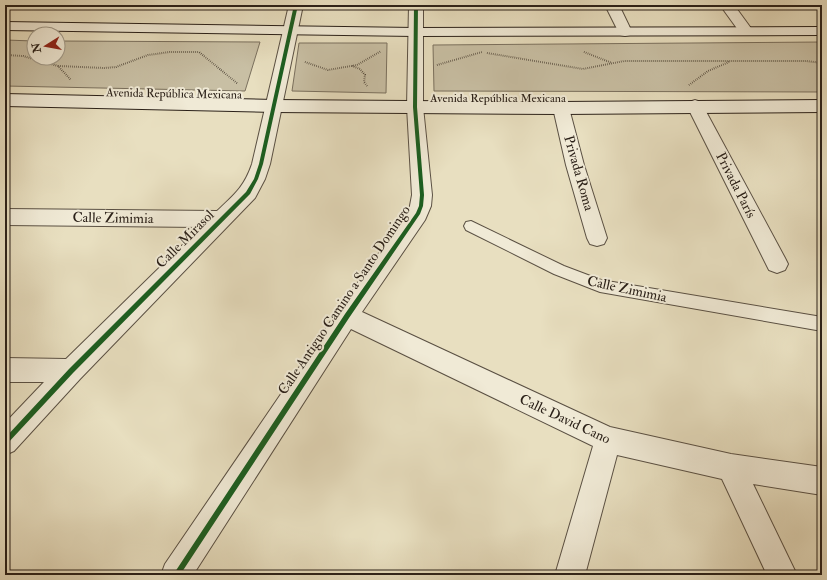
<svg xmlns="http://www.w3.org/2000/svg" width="827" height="580" font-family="'IM FELL Double Pica',serif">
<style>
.green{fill:#c8bfa4;stroke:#7a705e}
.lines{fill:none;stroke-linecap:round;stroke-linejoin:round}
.service-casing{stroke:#5a5043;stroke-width:2}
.minor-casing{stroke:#5a5043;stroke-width:2}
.secondary-casing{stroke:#2b2119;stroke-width:2}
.path{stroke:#2b2119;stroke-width:2;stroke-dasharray:0.5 1.5;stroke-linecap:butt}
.service{fill:#f0ead6;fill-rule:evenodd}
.minor{fill:#f0ead6;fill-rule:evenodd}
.secondary{fill:#f0ead6;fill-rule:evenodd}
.cycleway-casing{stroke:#f0ead6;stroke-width:3}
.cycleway{fill:#1b5e20;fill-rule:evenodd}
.labels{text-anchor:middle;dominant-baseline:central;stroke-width:4;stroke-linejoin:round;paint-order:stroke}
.far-street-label{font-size:12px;fill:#2b2119;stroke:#f0ead6}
.street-label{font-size:14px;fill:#2b2119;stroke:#f0ead6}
</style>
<rect width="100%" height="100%" fill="#e8dfc0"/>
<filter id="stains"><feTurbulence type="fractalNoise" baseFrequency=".005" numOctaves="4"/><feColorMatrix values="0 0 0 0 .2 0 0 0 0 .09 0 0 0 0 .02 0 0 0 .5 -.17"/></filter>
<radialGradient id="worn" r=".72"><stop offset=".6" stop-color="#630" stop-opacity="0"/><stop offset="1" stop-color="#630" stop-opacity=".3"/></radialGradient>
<path class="green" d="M5,40L34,41V58H58V41L260,42L245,91L5,86Z
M822,42V92L434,91L433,45Z
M299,43H387L386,93L292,91Z"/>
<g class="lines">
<g class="service-casing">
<path id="service" d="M471,221L564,266L601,280L822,317V331L600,292L554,274L466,230L464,226L466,222Z"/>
</g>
<g class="minor-casing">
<path id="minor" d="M289,5H303L270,164L265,179L255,198L80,379L14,451L5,455V423L44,382H5V358L66,359L201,227L5,225V209L217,211C235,194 244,187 252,164Z
M409,5H423V107L432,195L431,206L425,220L362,312L610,427L731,454L822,467V495L753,484L797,575H767L722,479L617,455L585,575H555L593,446L351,329L193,575H161L165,564L339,309L409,211L412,195L407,107Z
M605,5H619L632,32L630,35L625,36L620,35Z
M720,5H734L753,31L751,34L746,35L741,34Z
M695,100L701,102L703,106L785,258L788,264L785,270L777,273L769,270L687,106L689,102Z
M561,102L567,104L569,108L584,165L607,238L604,244L597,246L590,244L587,238L566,165L553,108L555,104Z"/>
</g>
<g class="secondary-casing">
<path id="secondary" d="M5,22L415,28L822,27V35L415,36L5,30Z
M5,94L274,100L561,102L822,100V112L561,114L274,112L5,106Z"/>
</g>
<path class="path" d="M584,52L612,63
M487,53L583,69L624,61H806L822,63
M5,55L23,56L58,66L71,80
M305,62L328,70L357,65L381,51
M437,65L482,52
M58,66L104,68L116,67L148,55L170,52H199L238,84
M352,66L360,69L365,75L364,82L367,86
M689,85L708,71L729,62"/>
<use href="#service" class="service"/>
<use href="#minor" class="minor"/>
<use href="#secondary" class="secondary"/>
<g class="cycleway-casing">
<path id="cycleway" d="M294,5H298L263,164L258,179L250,194L73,373L7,444L5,445V438L69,369L246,192L254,179L259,164Z
M414,5H418L417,107L424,195L423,206L420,214L349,318L180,575H173L345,314L416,213L419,206L420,195L413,107Z"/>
</g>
<use href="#cycleway" class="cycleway"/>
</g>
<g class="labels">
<g class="far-street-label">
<text transform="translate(174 94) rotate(1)">Avenida República Mexicana</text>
<text x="498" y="98">Avenida República Mexicana</text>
</g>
<g class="street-label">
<text transform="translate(579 173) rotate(74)">Privada Roma</text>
<text transform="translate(736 185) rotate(63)">Privada París</text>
<text transform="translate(113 218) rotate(1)">Calle Zimimia</text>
<text transform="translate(185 239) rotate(-45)">Calle Mirasol</text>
<text transform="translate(627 289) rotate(12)">Calle Zimimia</text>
<text transform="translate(344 300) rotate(-56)">Calle Antiguo Camino a Santo Domingo</text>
<text transform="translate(565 419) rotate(25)">Calle David Cano</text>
</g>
</g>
<rect width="827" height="580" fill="none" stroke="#e8dfc0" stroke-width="20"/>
<rect x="6" y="6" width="815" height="568" fill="none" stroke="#2b2119" stroke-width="2"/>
<rect x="10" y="10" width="807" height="560" fill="none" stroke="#2b2119"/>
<g transform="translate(46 46) rotate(259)"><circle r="19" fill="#f0ead6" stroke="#a19a8a"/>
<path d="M0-3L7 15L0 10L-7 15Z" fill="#8f2418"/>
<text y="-6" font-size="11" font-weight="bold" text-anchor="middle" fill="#2b2119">N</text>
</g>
<rect width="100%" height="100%" filter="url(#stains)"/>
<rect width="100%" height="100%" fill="url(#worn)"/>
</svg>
